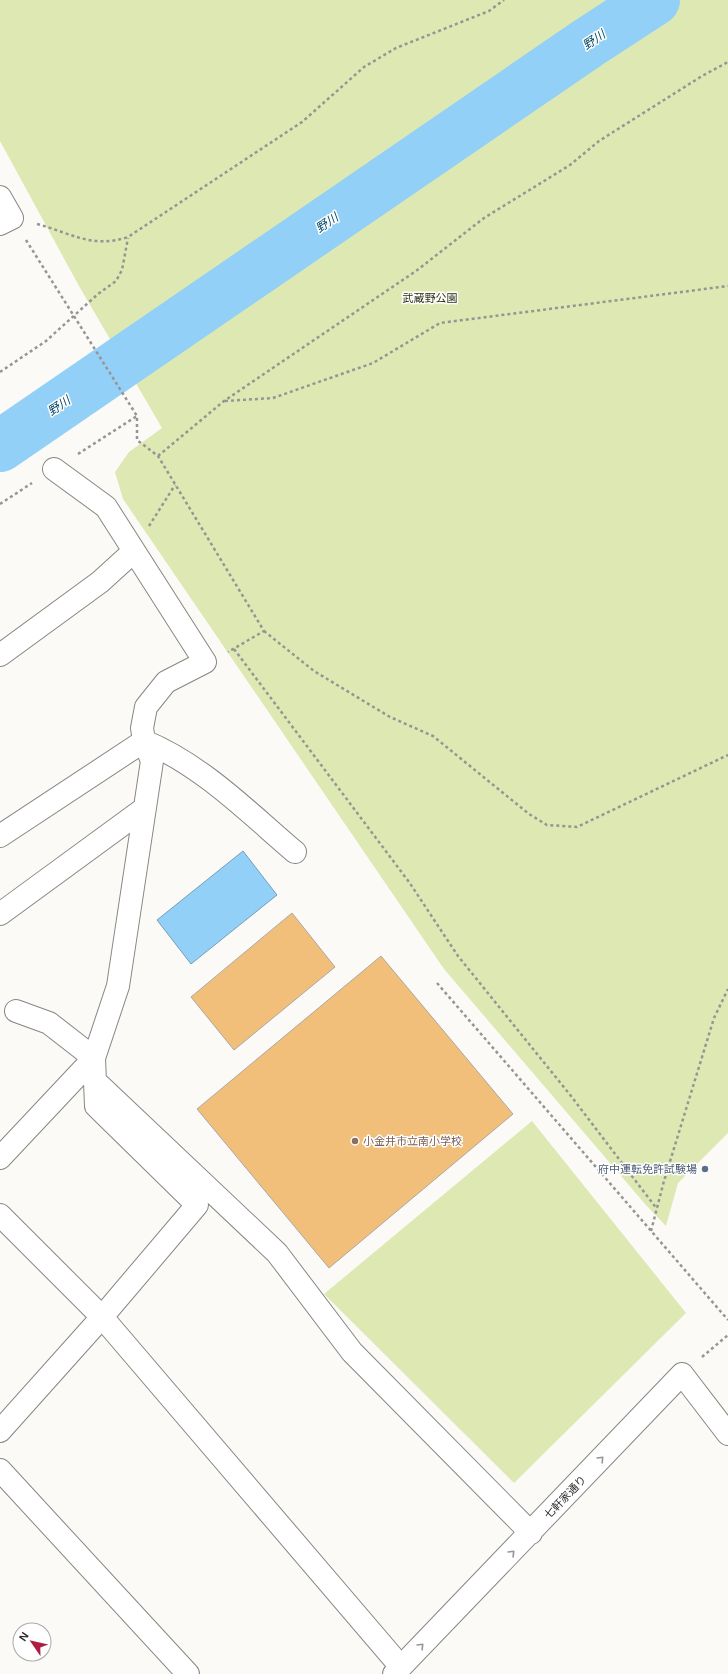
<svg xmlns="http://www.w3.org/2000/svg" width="728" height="1674" font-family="Arial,'Noto Sans JP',sans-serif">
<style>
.green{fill:#dde8b2}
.water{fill:#92d0f7;stroke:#749fba}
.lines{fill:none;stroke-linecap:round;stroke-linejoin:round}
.river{stroke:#92d0f7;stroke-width:52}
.building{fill:#f2bf7a;stroke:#aaa8a5}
.minor-casing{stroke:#878683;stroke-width:24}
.path{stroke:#969593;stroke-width:2.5;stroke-dasharray:3 3;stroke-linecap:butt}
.minor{stroke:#fff;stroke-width:22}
.oneway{stroke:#979696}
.education-dot{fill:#8d6e63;stroke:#fff;stroke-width:1.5}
.service-dot{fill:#5c6f8a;stroke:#fff;stroke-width:1.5}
.labels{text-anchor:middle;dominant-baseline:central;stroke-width:3;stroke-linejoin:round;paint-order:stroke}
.park-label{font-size:11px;fill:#2b300e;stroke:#fff}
.education-label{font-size:11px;fill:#785e54;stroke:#fff;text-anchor:start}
.service-label{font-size:11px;fill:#4e5e75;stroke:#fff;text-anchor:end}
.street-label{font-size:11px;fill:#2f2e2d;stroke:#fff}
.water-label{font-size:12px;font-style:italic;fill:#024767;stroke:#fff}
</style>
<rect width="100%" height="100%" fill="#fbfaf7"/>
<path class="green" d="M0,0H728V1133L678,1183L666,1226L645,1204L444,969L123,499L115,472L129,452L162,428L79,286L0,141Z
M532,1121L686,1313L514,1483L324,1294Z"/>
<path class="water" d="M243,851L277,895L191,964L157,920Z"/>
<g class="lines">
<path class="river" d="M0,446L588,43L654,0"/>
</g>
<path class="building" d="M292,913L335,967L234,1050L191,997Z
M381,956L513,1114L329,1268L197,1109Z"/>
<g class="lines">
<g class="minor-casing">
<path id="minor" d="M0,197L12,218L0,224
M0,655L100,582L133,552
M144,741C202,765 248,812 295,852
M0,836L144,741
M0,914L145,808
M16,1011L49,1023L94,1058
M94,1080L277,1253L352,1352L531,1533
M0,1158L94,1058
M0,1215L102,1317L401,1667
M0,1431L102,1317L197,1205L96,1106L94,1058L118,986L152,761L144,741L142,728L146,707L166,682L205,662L106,507L54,469
M0,1470L188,1674
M394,1674L682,1374L728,1434"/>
</g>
<path class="path" d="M37,224C71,233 92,249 128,237L302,122L364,67L396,48L489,11L504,0
M26,240L137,416V440L158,456L264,631L228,652
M0,372L46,341L98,294L116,281L122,270L128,238
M225,401L273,398L373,363L440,323L728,286
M78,454L137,416
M158,456L224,401L416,271L484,218L570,165L599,141L702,76L728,62
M0,504L32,483
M149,526L175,485
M264,631L314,671L390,717L433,736L529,814L547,825L577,827L728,755
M234,649L409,882L458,956L571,1096L657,1209
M437,983L728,1320
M651,1231L664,1181L714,1018L728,989
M702,1357L728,1335"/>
<use href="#minor" class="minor"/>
</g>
<defs><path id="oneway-chevron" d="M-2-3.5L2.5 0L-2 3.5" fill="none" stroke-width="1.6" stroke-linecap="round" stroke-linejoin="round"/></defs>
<g class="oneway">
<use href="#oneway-chevron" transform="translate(601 1459) rotate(-46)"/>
<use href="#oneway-chevron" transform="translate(512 1553) rotate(-46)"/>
<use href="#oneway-chevron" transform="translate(421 1646) rotate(-46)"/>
</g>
<circle class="education-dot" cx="355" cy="1141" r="4"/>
<circle class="service-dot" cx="705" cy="1169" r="4"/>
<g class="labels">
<g class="park-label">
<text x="430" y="298">武蔵野公園</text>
</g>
<g class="education-label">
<text x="363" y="1141">小金井市立南小学校</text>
</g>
<g class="service-label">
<text x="697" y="1169">府中運転免許試験場</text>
</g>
<g class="street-label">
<text transform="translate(565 1497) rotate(-46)">七軒家通り</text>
</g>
<g class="water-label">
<text transform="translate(594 40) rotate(-34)">野川</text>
<text transform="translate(327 223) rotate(-34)">野川</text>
<text transform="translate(59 406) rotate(-34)">野川</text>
</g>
</g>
<g transform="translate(32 1642) rotate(304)"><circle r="19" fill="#ffffff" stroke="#acabab"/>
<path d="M0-3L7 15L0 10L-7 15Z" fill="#af1c41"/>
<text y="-6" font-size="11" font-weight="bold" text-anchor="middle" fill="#2f2e2d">N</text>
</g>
</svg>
